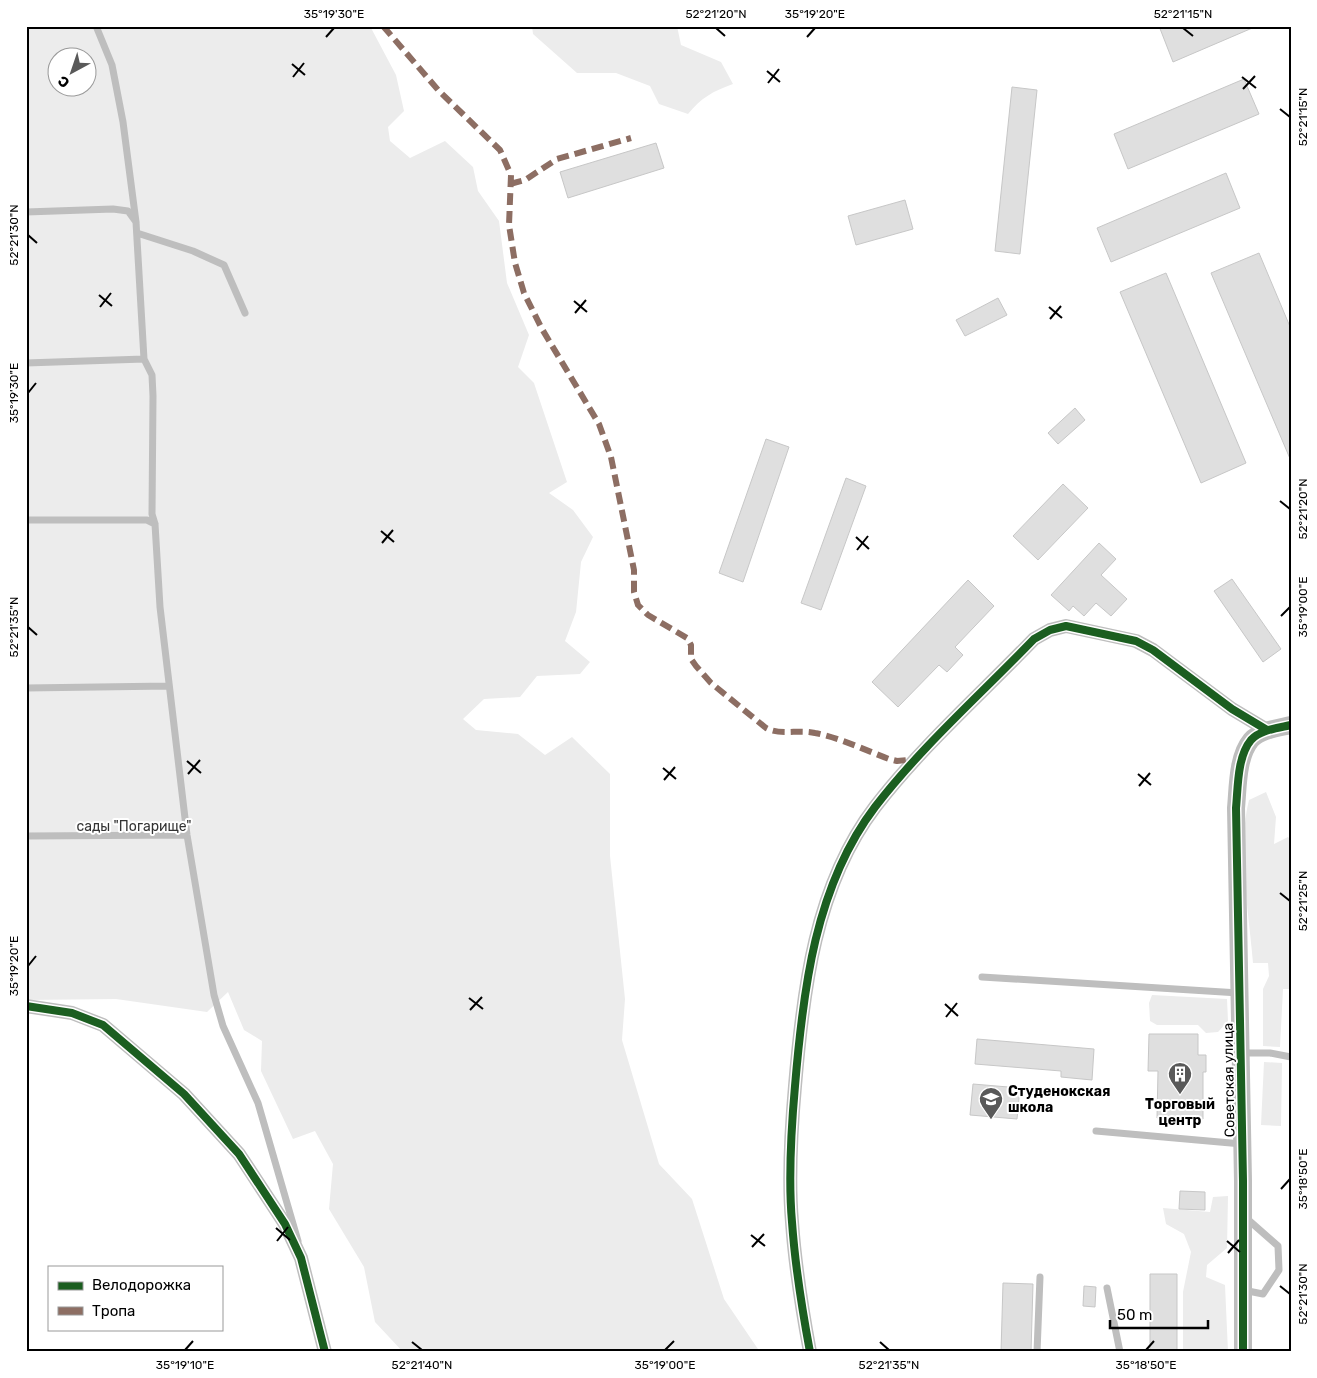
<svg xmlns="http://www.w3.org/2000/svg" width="1317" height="1378" font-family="Rubik,sans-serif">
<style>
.green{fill:#ececec;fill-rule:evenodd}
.building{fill:#dfdfdf;stroke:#c7c7c7}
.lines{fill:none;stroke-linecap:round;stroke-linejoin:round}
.service{stroke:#bebebe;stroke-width:7}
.minor{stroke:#bebebe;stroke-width:14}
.tertiary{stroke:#bebebe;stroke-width:18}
.quiet{stroke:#8d6e63;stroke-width:6;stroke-dasharray:12 6;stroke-linecap:butt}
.cycleway-casing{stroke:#fff;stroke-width:11}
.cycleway{stroke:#1b5e20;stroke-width:8}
.ticks{fill:none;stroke:#000;stroke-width:2}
.labels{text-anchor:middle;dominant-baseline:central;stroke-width:4;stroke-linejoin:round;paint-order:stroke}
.park-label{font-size:14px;fill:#333;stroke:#fff}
.street-label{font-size:14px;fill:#000;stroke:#fff}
.poi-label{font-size:14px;font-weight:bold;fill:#000;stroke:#fff;text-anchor:start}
.neatline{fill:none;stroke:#000;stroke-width:2}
.ticks-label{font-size:12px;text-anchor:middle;fill:#000}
</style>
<rect width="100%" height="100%" fill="#fff"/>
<path class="green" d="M26,26H370L396,75L404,111L388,127L390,141L410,158L445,141L473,167L478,191L499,221L507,283L529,335L518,367L534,383L567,482L549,493L573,510L593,537L581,562L576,612L565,641L590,662L580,674L537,676L520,697L484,699L463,719L476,730L518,734L545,755L572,737L610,774V856L625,999L622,1040L659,1164L692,1199L724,1299L760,1352H403L375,1322L364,1267L329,1209L333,1164L315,1131L293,1139L261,1071L262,1041L244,1030L228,992L207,1012L116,999L26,1000ZM58,58H88V88H58Z
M532,26H677L681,45L721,62L733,84C713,91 701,98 688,114L659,104L650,86L616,73H577L533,34Z
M1266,792L1276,817L1274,844L1288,837L1291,840V989H1283L1280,1047L1263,1046V989L1269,976L1268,963H1253C1249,914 1237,847 1249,800Z
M1152,995L1227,999L1228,1021L1218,1032L1206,1033L1198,1025H1157L1150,1021L1149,1003Z
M1264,1062L1282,1063L1281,1126L1261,1125Z
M1228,1196L1227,1248L1207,1265L1206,1277L1225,1285L1228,1352H1183V1292L1191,1252L1184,1234L1166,1224L1163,1208L1210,1212L1213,1197Z"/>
<path class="building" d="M1159,26H1257L1173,62Z
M1244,79L1259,114L1128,169L1114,134Z
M1012,87L1037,90L1020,254L995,251Z
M656,143L664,168L568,198L560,172Z
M1226,173L1240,208L1111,262L1097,228Z
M905,200L913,229L856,245L848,216Z
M1259,253L1291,329V461L1211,273Z
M1166,273L1246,463L1201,483L1120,292Z
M998,298L1007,315L965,336L956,320Z
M1075,408L1085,420L1058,444L1048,433Z
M766,439L789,447L743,582L719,573Z
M846,478L866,486L821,610L801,603Z
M1063,484L1088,508L1038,560L1013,536Z
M1099,543L1116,559L1101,575L1127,599L1111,616L1096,603L1084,616L1073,606L1069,611L1051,595Z
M1232,579L1281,649L1263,662L1214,591Z
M968,580L994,606L955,647L963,655L947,672L939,665L898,707L872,682Z
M1149,1034H1198V1055H1206V1072H1203V1119L1157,1118L1158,1071H1148Z
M977,1039L1094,1049L1092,1080L1061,1077V1071L975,1064Z
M973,1084L1020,1088L1017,1119L970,1115Z
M1180,1191L1205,1192V1210L1179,1209Z
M1150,1274H1177V1352H1150Z
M1003,1283L1033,1284L1031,1352H1001Z
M1084,1286L1096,1287L1095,1307L1083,1306Z"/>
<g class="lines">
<path class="service" d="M96,26L112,65L123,122L136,222L144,359L152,375L153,396L152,514L155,524L160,607L187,835L214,995L223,1026L258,1103L298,1241
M26,212L113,209L128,211L136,222
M137,233L193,251L224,265L245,313
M26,363L144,359
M26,520H147L155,524
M26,688L169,686
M26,836L187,835
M982,977L1239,993
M1242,1053H1270L1291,1057
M1096,1131L1242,1144
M1107,1288L1120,1352
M1243,1290L1263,1294L1279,1270L1278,1246L1245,1217
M1037,1352L1040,1277"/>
<path class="minor" d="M26,1006L72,1013L103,1025L184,1094L239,1154L285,1224L301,1258L325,1352
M810,1352C802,1309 795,1265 792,1222C788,1177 791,1131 795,1086C803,990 815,886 875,807C922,746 981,694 1034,639L1050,630L1066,626L1136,641L1153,650L1232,709L1267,730"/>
<path class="tertiary" d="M1243,1352V1181L1236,808C1238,788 1237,757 1251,740C1260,730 1278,728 1291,725"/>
<path class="quiet" d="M383,26L439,91L500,150L511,175L509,225L515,263L524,293L542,329L599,424L611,457L634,570V592L638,605L648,615L687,638L691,645V659L696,666L711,683L766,728C781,736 798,729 815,733C840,738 865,750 889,759L897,761L917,759
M510,184L525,180L557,159L631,138"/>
<g class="cycleway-casing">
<path id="cycleway" d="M26,1006L72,1013L103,1025L184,1094L239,1154L285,1224L301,1258L325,1352
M810,1352C802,1309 795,1265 792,1222C788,1177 791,1131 795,1086C803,990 815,886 875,807C922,746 981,694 1034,639L1050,630L1066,626L1136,641L1153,650L1232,709L1267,730
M1243,1352V1181L1236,808C1238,788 1237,757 1251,740C1260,730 1278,728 1291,725"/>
</g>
<use href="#cycleway" class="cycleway"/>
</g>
<path class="ticks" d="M716,28L725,36M1183,28L1193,36M326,37L334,28M807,37L815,28M292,64L305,75M767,71L780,82M293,77L304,63M1242,77L1256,88M768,83L779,69M1243,89L1255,76M1280,109L1290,117M28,235L37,243M99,295L112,306M574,301L587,312M100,307L111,293M1049,307L1062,318M575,313L586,300M1050,319L1061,306M28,393L36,383M1280,501L1290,509M381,531L394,542M856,537L869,549M382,543L393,530M857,550L868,536M1281,616L1290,607M28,627L37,635M187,761L201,773M663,768L676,779M188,774L200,760M1138,774L1151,785M664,780L675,767M1139,786L1150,773M1280,893L1290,901M28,966L36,956M469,998L483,1009M945,1004L958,1016M470,1010L482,997M946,1017L957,1003M1281,1189L1290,1179M276,1228L290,1240M751,1235L765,1246M277,1241L288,1227M1227,1241L1240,1252M752,1247L764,1234M1228,1253L1239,1240M1280,1286L1290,1294M412,1342L422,1350M880,1342L889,1350M185,1350L193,1341M665,1350L674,1341M1146,1350L1154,1341"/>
<defs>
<g id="building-pin" transform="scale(1.25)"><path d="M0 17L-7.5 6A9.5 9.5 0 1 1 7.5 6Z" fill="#595959" stroke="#fff"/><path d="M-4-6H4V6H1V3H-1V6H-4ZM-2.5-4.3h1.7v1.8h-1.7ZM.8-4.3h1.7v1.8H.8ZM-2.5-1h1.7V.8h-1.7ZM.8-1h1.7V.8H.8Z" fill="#fff"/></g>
<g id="school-pin" transform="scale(1.25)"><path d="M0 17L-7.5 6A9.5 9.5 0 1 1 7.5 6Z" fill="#595959" stroke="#fff"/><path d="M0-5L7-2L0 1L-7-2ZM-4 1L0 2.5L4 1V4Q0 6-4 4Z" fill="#fff"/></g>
</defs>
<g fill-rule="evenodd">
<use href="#building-pin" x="1180" y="1074"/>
<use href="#school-pin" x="991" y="1099"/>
</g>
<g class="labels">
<g class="park-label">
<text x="134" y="826">сады "Погарище"</text>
</g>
<g class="street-label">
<text transform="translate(1229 1080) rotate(-91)">Советская улица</text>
</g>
<g class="poi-label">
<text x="1008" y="1091">Студенокская<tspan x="1008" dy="16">школа</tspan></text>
<text x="1180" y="1104" text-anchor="middle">Торговый<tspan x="1180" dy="16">центр</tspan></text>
</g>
</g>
<rect width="1317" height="1378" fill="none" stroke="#ffffff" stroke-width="55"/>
<rect x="48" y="1266" width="175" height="65" fill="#ffffff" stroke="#999999"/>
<rect x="58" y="1282" width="25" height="8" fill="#1b5e20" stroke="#999999"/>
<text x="92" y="1290" font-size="15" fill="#000000">Велодорожка</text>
<rect x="58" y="1307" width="25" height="8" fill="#8d6e63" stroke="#999999"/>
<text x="92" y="1316" font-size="15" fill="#000000">Тропа</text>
<g transform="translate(72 72) rotate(220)"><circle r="24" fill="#ffffff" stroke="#999999"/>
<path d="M0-4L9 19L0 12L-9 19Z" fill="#595959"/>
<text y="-8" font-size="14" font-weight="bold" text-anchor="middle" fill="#000000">С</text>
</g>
<path d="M1110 1320v8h98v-8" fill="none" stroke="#000000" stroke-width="2.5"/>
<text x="1117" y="1320" font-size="15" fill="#000000" stroke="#ffffff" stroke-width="4" paint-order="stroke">50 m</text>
<rect x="28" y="28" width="1262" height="1322" class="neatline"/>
<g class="ticks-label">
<text x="334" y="18">35°19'30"E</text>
<text x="716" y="18">52°21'20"N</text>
<text x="815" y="18">35°19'20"E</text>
<text x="1183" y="18">52°21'15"N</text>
<text transform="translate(1303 117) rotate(-90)" y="4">52°21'15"N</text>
<text transform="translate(14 235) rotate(-90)" y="4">52°21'30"N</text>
<text transform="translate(14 393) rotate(-90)" y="4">35°19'30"E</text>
<text transform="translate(1303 509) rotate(-90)" y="4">52°21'20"N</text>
<text transform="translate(1303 607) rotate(-90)" y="4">35°19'00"E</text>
<text transform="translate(14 627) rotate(-90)" y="4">52°21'35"N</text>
<text transform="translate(1303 901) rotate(-90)" y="4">52°21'25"N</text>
<text transform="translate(14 966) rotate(-90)" y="4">35°19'20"E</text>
<text transform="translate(1303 1179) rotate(-90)" y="4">35°18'50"E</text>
<text transform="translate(1303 1294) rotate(-90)" y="4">52°21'30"N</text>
<text x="185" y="1369">35°19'10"E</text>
<text x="422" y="1369">52°21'40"N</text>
<text x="665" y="1369">35°19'00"E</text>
<text x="889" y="1369">52°21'35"N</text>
<text x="1146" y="1369">35°18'50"E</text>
</g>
</svg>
